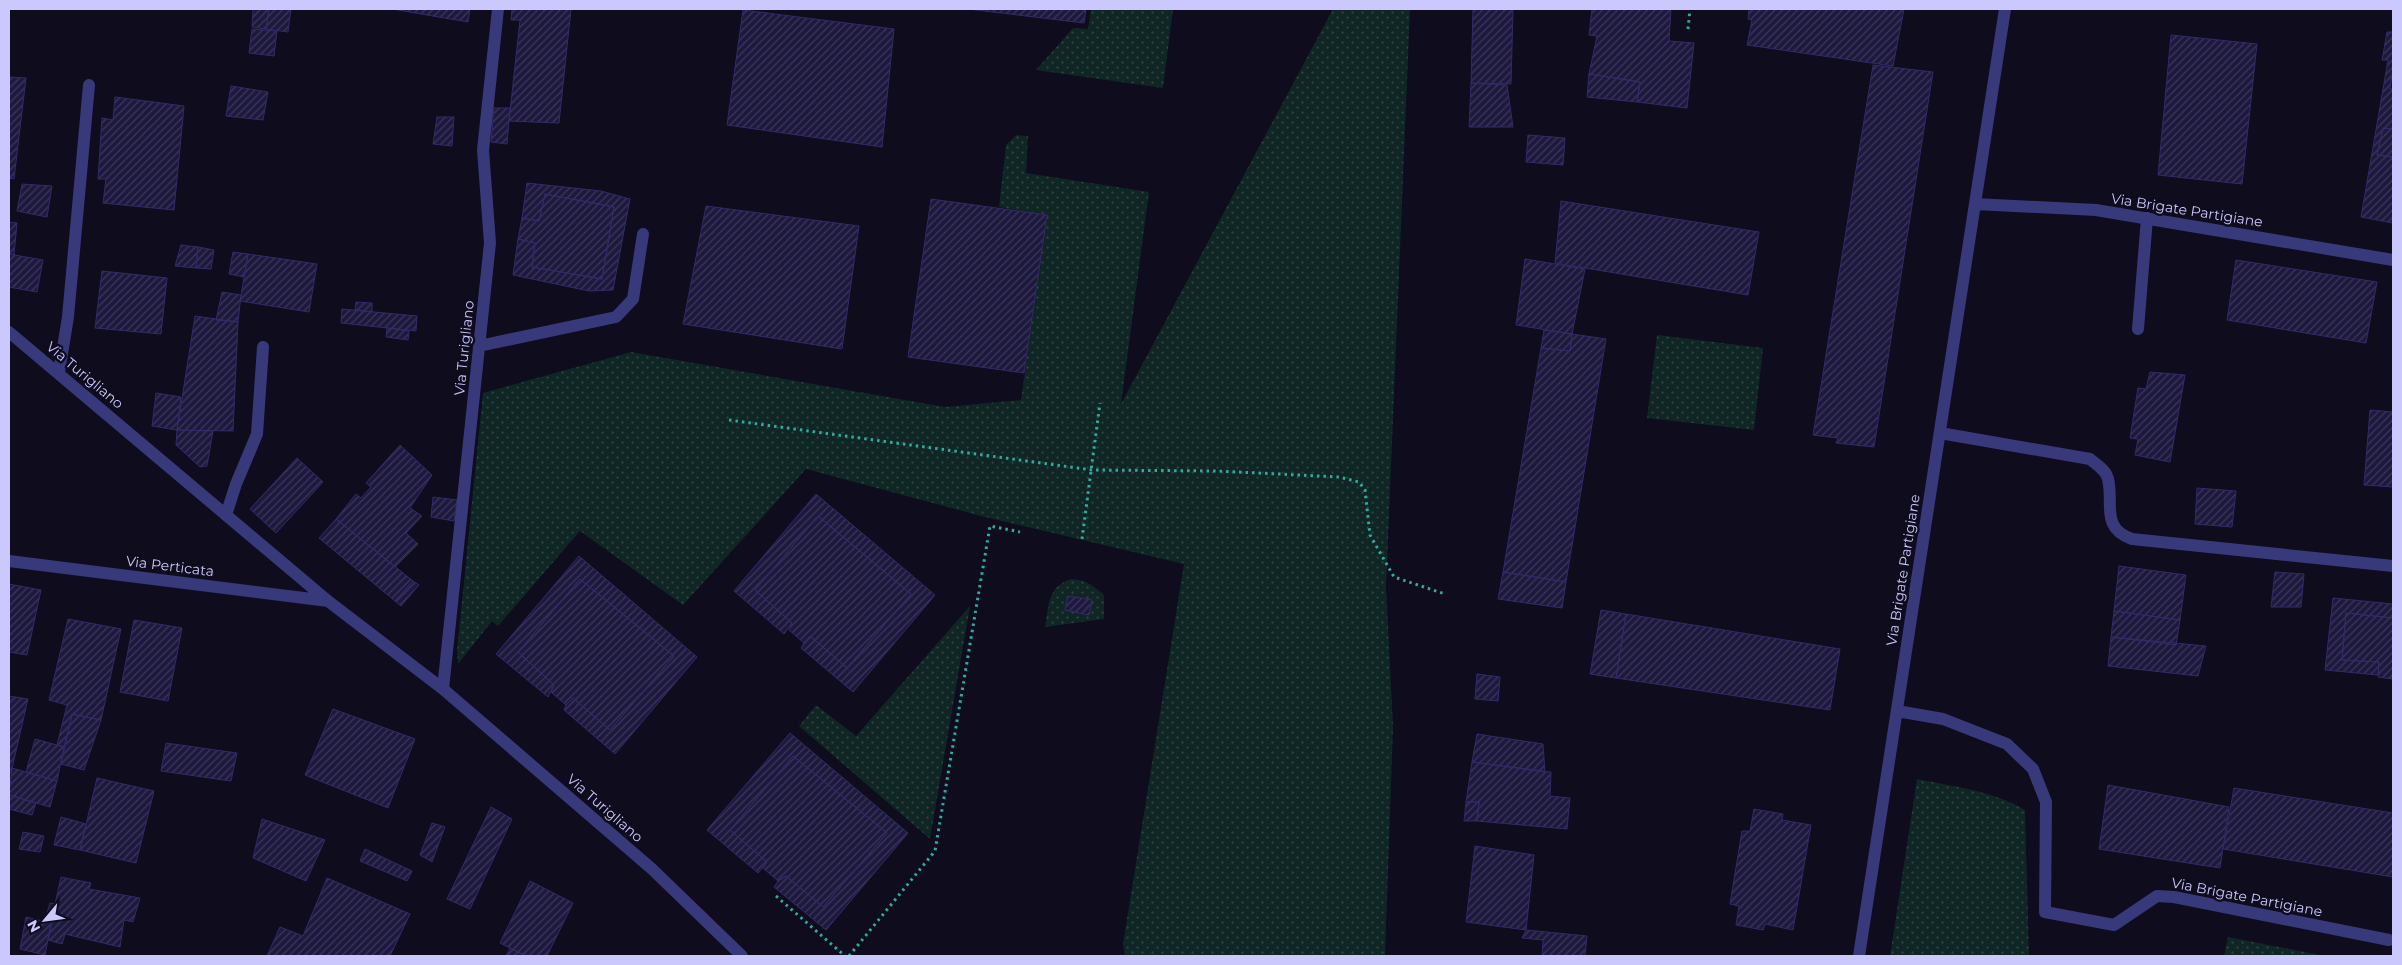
<svg xmlns="http://www.w3.org/2000/svg" width="2402" height="965" font-family="Montserrat,sans-serif">
<style>
.grass{fill:url(#grass-dots)}
.building{fill:url(#building-hatch);stroke:#332a69}
.lines{fill:none;stroke-linecap:round;stroke-linejoin:round}
.path{stroke:#2eac9d;stroke-width:3;stroke-dasharray:2.5 4;stroke-linecap:butt}
.service{stroke:#37397b;stroke-width:12}
.minor{stroke:#37397b;stroke-width:12}
.labels{text-anchor:middle;dominant-baseline:central;stroke-width:5;stroke-linejoin:round;paint-order:stroke}
.street-label{font-size:14px;fill:#cbc8fe;stroke:#0e0c1d}
</style>
<defs>
<pattern id="grass-dots" width="8" height="8" patternUnits="userSpaceOnUse" patternTransform="scale(1.25)"><rect width="8" height="8" fill="#0f2624"/><path d="M2 2h.1M6 6h.1" fill="none" stroke="#314445" stroke-width="1.8" stroke-linecap="round"/></pattern>
<pattern id="building-hatch" width="6" height="6" patternUnits="userSpaceOnUse" patternTransform="scale(1.25)"><rect width="6" height="6" fill="#1d183d"/><path d="M-1 1l2-2M0 6l6-6M5 7l2-2" fill="none" stroke="#3c385a"/></pattern>
</defs>
<rect width="100%" height="100%" fill="#0e0c1d"/>
<path class="grass" d="M1091,9H1173L1163,88L1036,70L1073,28L1088,29Z
M1333,9H1410L1386,586L1393,727L1385,956H1125L1123,944L1184,564L985,517L806,469L683,605L580,531L498,626L492,621L458,664L457,651L483,393L631,352L945,407L1021,400L1047,215L999,207L1006,145L1016,135L1028,136L1026,173L1149,192L1121,404Z
M1657,335L1763,348L1754,430L1647,418Z
M1071,579C1086,580 1093,585 1104,595V619L1045,627C1049,605 1047,587 1071,579Z
M970,606L930,839L799,726L816,705L856,736Z
M1917,779C1952,786 1994,791 2025,810L2029,956H1890Z
M2228,937L2325,956H2224Z"/>
<path class="building" d="M253,9H269L266,29L252,27Z
M269,9H291L288,32L266,29Z
M392,9H470L468,22Z
M512,9H571L559,123L509,121L520,20H511Z
M968,9H1086L1084,23Z
M1473,9H1513L1511,84L1471,83Z
M1592,9H1671L1669,41L1694,43L1687,108L1637,102L1640,82L1589,74L1597,36L1589,35Z
M1749,9H1904L1893,66L1747,45L1752,20L1748,19Z
M743,10L894,29L882,147L727,125Z
M252,29L277,31L274,56L249,53Z
M2387,32H2393V67L2390,89H2393V129L2383,128L2377,155L2393,157V223L2361,217L2388,60H2382Z
M2171,35L2257,44L2242,184L2158,175Z
M1873,65L1933,72L1874,447L1836,443L1838,438L1813,435Z
M1589,74L1640,82L1637,102L1587,97Z
M9,77L26,78L14,179L9,178Z
M1471,83L1507,85L1513,127H1469Z
M231,86L268,92L263,120L226,116Z
M115,97L184,106L174,210L103,203L106,179H98L102,118L113,120Z
M494,108H510L507,144L491,142Z
M437,117H454L452,146L433,144Z
M2383,128L2393,129V157L2377,155Z
M1528,135L1565,138L1563,165L1526,162Z
M527,183L601,191L630,199L613,290L589,291L513,275L518,239L535,243L532,267L602,279L614,207L545,194L539,221L522,218Z
M22,184L52,186L47,217L17,211Z
M545,194L614,207L602,279L532,267L535,243L518,239L522,218L539,221Z
M931,199L1047,215L1024,373L908,357Z
M1561,201L1759,232L1748,295L1555,263Z
M706,206L859,226L842,349L683,324Z
M9,222L17,223L14,255L9,254Z
M181,245L198,247L196,268L175,266Z
M198,247L214,250L211,269L196,268Z
M233,252L248,254L244,277L229,274Z
M9,254L43,260L37,292L9,287Z
M248,254L317,264L309,312L240,301Z
M1525,259L1585,269L1572,334L1516,325Z
M2236,260L2377,282L2366,343L2227,320Z
M102,271L167,278L161,334L95,328Z
M222,292L241,295L238,322L216,320Z
M356,302L372,303V312L355,310Z
M342,309L417,316L416,331L341,323Z
M195,316L238,322L233,431L177,430Z
M387,328L409,331L408,340L386,337Z
M1544,330L1572,334L1570,351L1541,348Z
M1572,334L1606,339L1566,582L1503,572L1541,348L1570,351Z
M2150,372L2185,375L2170,462L2135,455L2138,439L2130,438L2138,388L2146,389Z
M156,393L181,397L177,430L152,426Z
M2370,410L2393,412V487L2364,485Z
M177,430L213,431L207,466L200,467L176,445Z
M400,445L432,475L410,508L422,516L406,533L418,544L395,567L336,519L356,494L361,498L371,487L366,483Z
M297,458L323,482L276,533L250,509Z
M2197,488L2236,491L2232,527L2195,524Z
M816,494L935,595L853,692L801,648L804,643L810,636L847,668L911,594L818,516L755,590L792,623L784,634L734,591Z
M433,497L457,500L454,521L431,517Z
M818,516L911,594L847,668L810,636L804,643L789,630L792,623L755,590Z
M336,519L413,581L395,601L319,538Z
M579,556L697,657L615,754L564,710L566,705L573,698L610,730L674,656L580,579L518,652L554,685L548,697L496,654Z
M2119,566L2186,575L2180,620L2114,611Z
M1503,572L1566,582L1562,608L1498,599Z
M2275,572L2304,574L2301,607H2271Z
M580,579L674,656L610,730L573,698L566,705L551,692L554,685L518,652Z
M413,581L419,585L401,606L395,601Z
M9,584L41,590L27,655L9,652Z
M1068,596L1092,600L1089,615L1065,610Z
M2333,598L2393,604V618L2346,613L2342,660L2379,662L2378,675L2325,670Z
M1601,610L1626,614L1616,678L1590,674Z
M2114,611L2180,620L2176,645L2111,637Z
M2346,613L2393,618V679L2378,677L2379,662L2342,660Z
M1626,614L1840,649L1830,710L1616,678Z
M68,619L121,629L101,720L72,714L64,747L57,745L67,705L49,700Z
M134,620L182,628L168,701L120,692Z
M2111,637L2206,646L2198,676L2108,666Z
M1477,674L1500,677L1498,701L1475,699Z
M9,696L28,699L11,773H9Z
M333,709L415,739L388,808L305,775Z
M72,714L101,720L84,770L61,764Z
M790,733L908,833L826,930L774,887L778,881L786,876L823,907L887,833L793,756L730,830L767,862L758,873L707,830Z
M1477,734L1543,744L1545,772L1472,762Z
M35,739L64,747L57,781L26,772Z
M166,743L237,753L231,781L161,771Z
M793,756L887,833L823,907L786,876L778,881L763,868L767,862L730,830Z
M1472,762L1551,772L1550,796L1570,798L1567,829L1477,821L1479,802H1466Z
M12,768L57,781L50,807L9,795Z
M97,778L154,791L136,863L80,850Z
M2108,785L2229,807L2220,868L2099,849Z
M2234,788L2393,813V877L2223,849Z
M9,795L36,803L32,815L9,809Z
M1466,802H1479L1477,821H1464Z
M491,807L512,819L470,909L447,899Z
M1754,809L1783,814L1782,820L1811,825L1793,930L1765,924L1763,930L1736,925L1739,906L1730,904L1742,831H1750Z
M61,817L86,824L80,850L54,845Z
M262,819L325,840L306,881L253,858Z
M432,823L445,827L432,862L420,855Z
M23,832L44,836L40,852L19,849Z
M1475,846L1534,855L1526,930L1466,922Z
M365,849L412,871L407,881L360,861Z
M61,877L91,883L89,889L140,898L133,922L124,920L120,947L65,934L62,944L48,940L53,917L46,916L50,903L55,904Z
M327,878L410,914L390,956H267L280,927L303,936Z
M530,881L573,903L547,956H526L500,943Z
M26,917L51,923L45,955L20,949Z
M1526,930L1587,936L1585,956H1542L1543,940L1522,938Z
M510,948L526,956H506Z"/>
<g class="lines">
<path class="path" d="M1688,29L1690,9
M729,420L1092,470L1217,471L1339,477L1359,482L1365,490L1370,535L1394,577L1445,594
M1082,539L1100,403
M776,896L845,956
M849,956L935,851L990,526L1020,532"/>
<path class="service" d="M2138,329L2147,218
M479,346L616,317L633,299L643,234
M59,372L68,317L89,85
M1940,433L2090,459C2097,465 2106,470 2108,479C2114,503 2100,528 2132,539L2393,566
M226,515L236,484L257,434L263,347"/>
<path class="minor" d="M1975,204L2096,210L2393,260
M9,332L328,601L443,689L652,869L742,956
M9,561L328,601
M443,689L490,243L483,150L498,9
M1897,711L1943,719L2007,744L2033,769L2046,802L2045,912L2114,925L2157,896L2174,897L2389,940
M1859,956L2005,9"/>
</g>
<g class="labels">
<g class="street-label">
<text transform="translate(2187 210) rotate(9)">Via Brigate Partigiane</text>
<text transform="translate(464 348) rotate(-84)">Via Turigliano</text>
<text transform="translate(85 375) rotate(40)">Via Turigliano</text>
<text transform="translate(170 566) rotate(7)">Via Perticata</text>
<text transform="translate(1903 570) rotate(-81)">Via Brigate Partigiane</text>
<text transform="translate(605 808) rotate(41)">Via Turigliano</text>
<text transform="translate(2247 897) rotate(11)">Via Brigate Partigiane</text>
</g>
</g>
<rect width="2402" height="965" fill="none" stroke="#cbc8fe" stroke-width="20"/>
<g transform="translate(45 920) rotate(241)" stroke="#0e0c1d" stroke-width="4" paint-order="stroke">
<path d="M0-4L9 19L0 12L-9 19Z" fill="#cbc8fe"/>
<text y="-8" font-size="14" font-weight="bold" text-anchor="middle" fill="#cbc8fe">N</text>
</g>
</svg>
